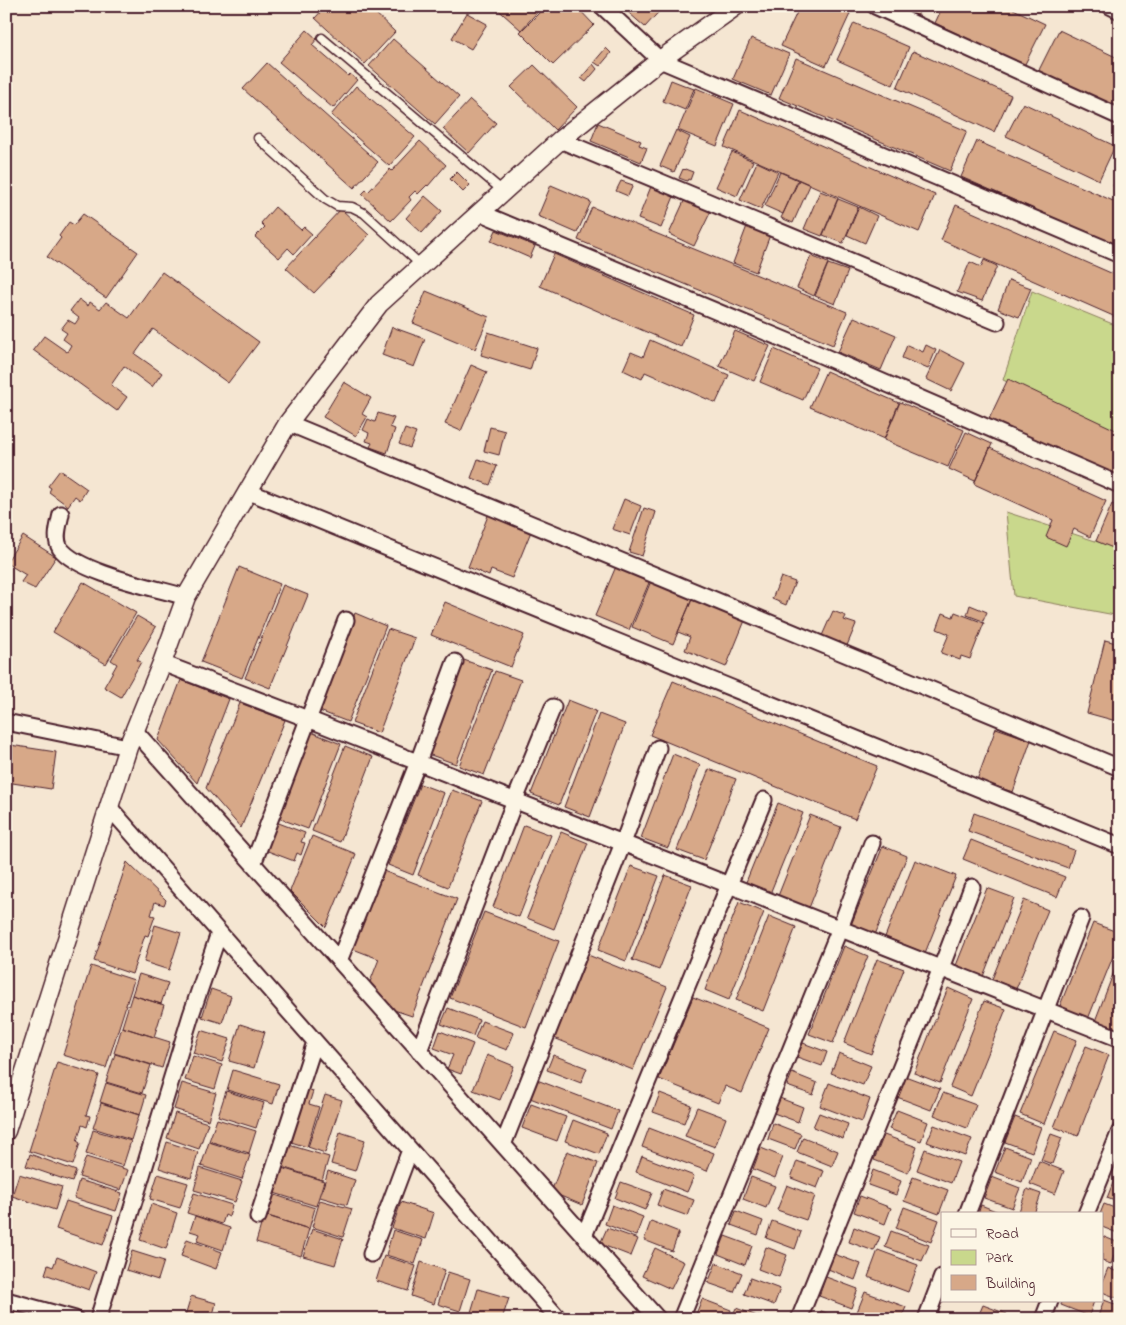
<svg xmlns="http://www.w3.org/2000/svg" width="1126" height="1325" font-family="'Indie Flower',sans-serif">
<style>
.green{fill:#c9d88c;stroke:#8a7c5c}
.building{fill:#d7a888;stroke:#4a1f2b}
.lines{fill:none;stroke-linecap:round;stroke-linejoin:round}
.service-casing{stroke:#4a1f2b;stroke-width:11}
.minor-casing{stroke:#4a1f2b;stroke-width:19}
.tertiary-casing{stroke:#4a1f2b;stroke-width:21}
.service{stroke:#fcf5e5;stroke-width:8}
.minor{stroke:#fcf5e5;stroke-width:15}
.tertiary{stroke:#fcf5e5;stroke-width:18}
</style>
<rect width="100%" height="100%" fill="#f5e6d2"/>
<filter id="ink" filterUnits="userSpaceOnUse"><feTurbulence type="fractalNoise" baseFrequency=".02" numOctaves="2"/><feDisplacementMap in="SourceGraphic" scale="10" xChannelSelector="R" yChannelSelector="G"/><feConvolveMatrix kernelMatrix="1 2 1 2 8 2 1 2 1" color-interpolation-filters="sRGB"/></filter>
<g filter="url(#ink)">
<path class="green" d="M1032,291L1120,327V435L1003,380Z
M1006,512L1120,549V616L1014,596Z"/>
<path class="building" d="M326,6H368L395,32L365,64L315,18Z
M494,6H543L521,30Z
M546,6H576L594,25L553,65L520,32Z
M621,6H664L645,27Z
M800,6H833L850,14L826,66L781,46Z
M892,6H921L917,17Z
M943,6H1007L1045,24L1024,66L935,23Z
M467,13L487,24L471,49L452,38Z
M854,23L909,47L893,85L837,60Z
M307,30L317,39L312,45L348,76L350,74L357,80L333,108L279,62Z
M1059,30L1120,59V111L1038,72Z
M751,38L789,54L771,95L733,79Z
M393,39L459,97L435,124L369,66Z
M606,48L611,53L600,66L594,62Z
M913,51L1011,95L994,132L897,88Z
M796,58L967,131L950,171L779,98Z
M267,63L378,162L354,188L243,89Z
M593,64L597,69L586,82L581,78Z
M534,65L577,107L555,130L511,87Z
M671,80L694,89L685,110L663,101Z
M356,86L415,137L389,166L331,115Z
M696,88L734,104L717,146L678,130Z
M470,100L496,123L469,153L443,129Z
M1023,103L1115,146L1099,180L1006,136Z
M740,110L935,195L919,232L724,147Z
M598,123L641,141L639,145L647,148L641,162L591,141Z
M676,130L690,137L674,172L660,166Z
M420,141L446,165L428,186L427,185L418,194L415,191L409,197L411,200L391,221L362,194L366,190L368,192L390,169L392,171Z
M977,141L1120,204V247L961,177Z
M732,152L753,161L737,196L716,187Z
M757,162L778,172L761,209L740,200Z
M683,169L684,170L685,169L693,172L690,180L688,179L687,181L679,178Z
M1120,170V189L1113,186Z
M457,172L470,185L463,192L450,179Z
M780,172L798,180L783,214L765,206Z
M799,180L810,185L793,223L781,218Z
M621,181L633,185L628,196L616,191Z
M652,184L675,194L661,228L638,219Z
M551,185L591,202L577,233L538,216Z
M820,191L838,198L822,236L804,229Z
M425,196L442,211L422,233L406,218Z
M685,199L711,211L694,246L669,234Z
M838,199L858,207L843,243L823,235Z
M956,205L1120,277V319L941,240Z
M275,207L301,230L304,227L312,234L294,254L288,248L279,258L255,237L265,227L261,223Z
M592,207L847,312L833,345L578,240Z
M859,207L877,216L865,243L847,235Z
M341,209L369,235L314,293L286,268Z
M83,214L138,252L106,298L47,257L61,238L59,236L69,222L74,225Z
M747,226L770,235L756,272L733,263Z
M496,230L535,246L530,258L491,241Z
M554,254L694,315L681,347L540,286Z
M811,256L828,263L814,296L797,288Z
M984,260L997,266L982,301L957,292L970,262L981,267Z
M828,264L848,271L835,304L815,296Z
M162,272L259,342L228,383L153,329L135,354L162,373L152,387L124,366L111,385L127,397L117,411L33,350L44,336L67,352L71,345L63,339L67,333L61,329L68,320L75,324L79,318L70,311L79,299L88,306L90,302L100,309L106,302L129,318Z
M1009,280L1031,288L1019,317L998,309Z
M426,291L489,317L475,349L413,323Z
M854,317L896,335L881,370L838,352Z
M392,327L425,339L414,367L382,355Z
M735,331L770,346L754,381L719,366Z
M488,332L537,348L530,370L481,355Z
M650,340L729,375L716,403L645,372L642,379L623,370L631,352L643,357Z
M907,345L923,352L926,345L936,350L928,369L902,358Z
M774,349L817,368L803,400L760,382Z
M940,350L965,363L951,391L926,379Z
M471,365L487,372L461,431L445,424Z
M826,371L899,403L884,439L810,407Z
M1008,379L1120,432V474L1117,479L989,419Z
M344,382L371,398L362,414L367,417L356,436L323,417Z
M900,402L964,430L948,467L884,440Z
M378,413L394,418L390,427L395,429L387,453L370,447L372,443L366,441L369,433L363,430L368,419L375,422Z
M490,427L505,431L499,455L484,451Z
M405,429L416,433L410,448L399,444Z
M966,432L992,444L975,481L949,469Z
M990,448L1106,501L1090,537L1074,529L1066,546L1046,537L1053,520L974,484Z
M478,459L497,466L490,485L471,478Z
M60,470L87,489L80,500L75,496L68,506L49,492L51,488L48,486Z
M624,499L641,506L630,535L612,529Z
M1112,504L1120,507V551L1096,541Z
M644,508L656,512L642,556L629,552Z
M489,513L532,529L512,578L491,570L489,576L468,567Z
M23,536L56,557L35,589L21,582L26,575L6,563Z
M617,564L651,578L629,630L595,616Z
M239,567L280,584L242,678L201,662Z
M781,577L795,582L786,605L772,599Z
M651,581L692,599L673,644L632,627Z
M83,582L136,613L106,664L53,632Z
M283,585L308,595L270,688L245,678Z
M693,597L746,618L726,667L685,650L690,637L678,632Z
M445,602L524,635L511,667L431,635Z
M970,605L987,612L983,621L967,615Z
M833,611L846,616L844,620L856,624L846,648L821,638Z
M955,612L984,623L970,659L961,656L960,660L941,653L949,634L937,629L943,613L953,617Z
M355,613L386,626L348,722L317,710Z
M137,616L156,627L137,660L141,662L121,697L104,687L117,664L111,660Z
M388,629L415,638L379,733L352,723Z
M1105,640L1120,644V722L1087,713Z
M461,659L492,670L456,764L425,753Z
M495,671L521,680L484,775L459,766Z
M181,680L229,699L197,783L158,740Z
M673,681L877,766L855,819L650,735Z
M568,700L596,711L559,805L531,794Z
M240,703L285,720L241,828L206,788Z
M599,714L625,724L590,817L564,807Z
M996,728L1031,740L1013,792L977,780Z
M311,732L341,744L308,829L278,818Z
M10,745L56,752L51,789L6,782V767Z
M345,746L373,757L340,842L312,831Z
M673,754L700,765L668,848L641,838Z
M709,769L736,779L704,860L677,850Z
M420,784L444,793L413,875L388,865Z
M452,790L482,801L448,887L418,875Z
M778,803L803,813L769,896L744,887Z
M974,813L1074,850L1068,868L968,831Z
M810,815L841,827L809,908L778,896Z
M276,822L305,833L301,842L305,843L301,855L297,853L294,861L265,850Z
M524,825L551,835L519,917L493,907Z
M561,832L588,843L554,929L527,918Z
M312,836L356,854L326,927L290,891Z
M971,840L1065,877L1057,897L963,859Z
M883,846L907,856L875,935L851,925Z
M915,860L956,876L925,953L885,937Z
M127,862L166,900L164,905L155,902L151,915L155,916L148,936L145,935L132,974L94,961Z
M631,866L659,876L626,961L598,950Z
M378,869L457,899L412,1016L394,1010L370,982L379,959L348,947Z
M665,875L692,885L659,970L632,960Z
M987,888L1014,898L982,979L955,968Z
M1024,900L1048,910L1016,989L992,979Z
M739,902L764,912L729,1000L705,990Z
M484,912L559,941L526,1027L450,998Z
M769,916L796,927L763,1011L736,1000Z
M1093,923L1120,933V939L1088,1019L1059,1008Z
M155,925L181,933L169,970L144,962Z
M844,946L868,956L833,1043L809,1034Z
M588,955L667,987L633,1070L554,1038Z
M1120,956V1030L1095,1021Z
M877,959L904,969L871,1054L844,1043Z
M91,966L134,980L106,1068L63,1055Z
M139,974L168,983L161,1004L132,995Z
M948,988L973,999L940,1083L914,1073Z
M211,989L231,996L222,1023L202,1017Z
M132,995L164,1005L154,1037L122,1027Z
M693,997L769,1028L742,1093L725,1086L718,1103L659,1079Z
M984,1001L1006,1009L971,1096L950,1087Z
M448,1008L479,1020L473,1036L441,1024Z
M482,1021L514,1033L507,1050L475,1038Z
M240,1024L265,1032L254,1068L229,1061Z
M122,1027L170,1042L162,1068L114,1053Z
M201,1030L230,1039L222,1062L193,1053Z
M440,1031L473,1044L461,1074L447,1069L453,1055L434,1048Z
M1054,1031L1077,1040L1044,1124L1020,1114Z
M803,1043L827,1052L822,1066L797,1057Z
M1086,1046L1109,1055L1078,1136L1054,1127Z
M839,1053L871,1066L863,1085L831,1073Z
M115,1054L151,1065L142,1093L106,1082Z
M487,1055L514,1066L500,1100L473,1090Z
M553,1055L587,1068L581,1083L547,1070Z
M193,1056L222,1065L215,1089L185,1080Z
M57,1062L99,1075L86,1115L90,1116L87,1127L82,1125L77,1141L80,1143L73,1165L29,1151Z
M233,1070L279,1084L273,1104L227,1090Z
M792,1073L817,1083L813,1095L787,1086Z
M905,1076L940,1089L931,1110L897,1097Z
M537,1080L618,1111L611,1129L530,1098Z
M106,1083L146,1095L140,1115L100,1102Z
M182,1083L216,1093L208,1120L174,1109Z
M829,1083L870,1099L862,1122L820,1106Z
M305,1088L313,1091L309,1104L319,1107L307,1147L288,1141Z
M226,1091L264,1103L256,1128L218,1116Z
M660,1093L691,1105L684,1123L653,1112Z
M943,1093L976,1105L967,1128L934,1115Z
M325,1095L342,1100L325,1153L308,1147Z
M777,1097L803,1107L798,1122L771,1112Z
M101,1103L139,1115L131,1140L93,1128Z
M531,1104L566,1117L557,1141L522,1128Z
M697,1107L726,1118L715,1147L685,1136Z
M897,1110L928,1122L921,1141L889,1129Z
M175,1113L208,1123L199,1149L167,1138Z
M819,1113L848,1124L843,1139L813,1127Z
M1015,1117L1041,1127L1032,1152L1005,1142Z
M217,1119L256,1131L249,1153L209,1141Z
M573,1120L607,1133L599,1154L565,1141Z
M773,1123L801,1134L795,1149L768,1139Z
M934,1125L972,1139L965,1156L927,1142Z
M649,1128L714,1153L707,1171L642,1147Z
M93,1130L131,1141L123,1166L86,1154Z
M340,1132L365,1140L355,1171L331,1164Z
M1051,1134L1062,1138L1052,1164L1041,1160Z
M884,1135L917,1147L908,1173L874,1160Z
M803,1137L838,1151L832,1166L797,1152Z
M167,1142L198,1152L191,1178L159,1168Z
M209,1142L250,1155L242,1179L201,1166Z
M289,1145L329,1157L322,1180L282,1167Z
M1005,1147L1031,1157L1022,1182L995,1172Z
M761,1148L783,1157L775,1178L753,1169Z
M925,1149L959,1162L951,1183L917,1170Z
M567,1151L598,1163L582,1205L551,1192Z
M30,1154L76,1171L72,1182L26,1166Z
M642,1156L694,1176L687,1192L636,1172Z
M86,1157L128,1170L121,1190L79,1177Z
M797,1161L824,1171L817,1188L791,1178Z
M1039,1161L1064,1171L1055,1194L1030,1184Z
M200,1168L242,1181L235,1202L194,1190Z
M282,1168L324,1181L316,1206L274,1193Z
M873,1170L901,1181L896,1195L868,1185Z
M328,1171L355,1180L347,1205L320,1197Z
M19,1174L62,1187L55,1210L12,1196Z
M158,1174L188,1183L180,1208L150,1199Z
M1116,1175L1120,1177V1203L1107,1198Z
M751,1177L775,1186L766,1208L743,1199Z
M913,1177L948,1190L939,1214L904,1201Z
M992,1177L1020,1188L1012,1208L984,1198Z
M79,1180L122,1193L116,1211L74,1198Z
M621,1182L652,1193L645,1210L615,1198Z
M787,1185L815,1196L806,1220L777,1210Z
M663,1189L694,1200L688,1216L657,1205Z
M1027,1189L1041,1194L1034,1214H1018Z
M194,1193L232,1205L229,1217L225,1215L222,1224L187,1213Z
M272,1194L315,1208L309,1229L265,1215Z
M860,1196L891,1208L885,1224L854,1212Z
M320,1200L352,1209L343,1237L312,1227Z
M66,1201L113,1216L103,1245L56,1229Z
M401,1202L434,1213L426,1239L392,1228Z
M151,1204L177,1213L166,1249L140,1240Z
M1104,1204L1120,1210V1234L1102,1227V1214H1100Z
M612,1205L643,1217L636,1236L605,1224Z
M981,1205L1003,1214H978Z
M904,1207L939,1220L931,1242L896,1228Z
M736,1211L763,1221L758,1235L731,1225Z
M264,1215L309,1229L301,1256L256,1242Z
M195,1216L230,1228L223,1250L197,1241L200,1234L190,1231Z
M651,1221L679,1232L672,1251L644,1240Z
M772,1221L801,1232L795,1249L766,1238Z
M854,1227L880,1237L874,1251L849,1242Z
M607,1228L638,1239L631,1256L600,1244Z
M312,1229L343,1239L335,1265L303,1256Z
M393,1230L423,1240L415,1264L386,1255Z
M891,1231L929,1245L922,1261L885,1247Z
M725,1236L752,1246L745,1265L718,1254Z
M1102,1236L1119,1243L1111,1264L1102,1261Z
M187,1239L222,1252L216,1269L181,1256Z
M766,1247L787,1255L779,1277L758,1269Z
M655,1248L684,1262L671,1289L642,1276Z
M878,1250L918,1265L908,1292L868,1277Z
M132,1251L164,1261L158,1280L126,1270Z
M834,1254L861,1264L855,1280L828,1269Z
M384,1256L416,1266L408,1291L376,1281Z
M57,1257L96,1272L89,1290L45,1274L48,1265L53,1267Z
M421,1262L445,1270L434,1304L411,1296Z
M716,1263L742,1273L734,1292L708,1283Z
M1108,1268L1120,1273V1299L1102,1292V1283Z
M448,1272L470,1279L460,1311L438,1304Z
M826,1277L858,1289L851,1308L819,1296Z
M750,1278L780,1289L774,1305L744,1294Z
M478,1289L509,1298L503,1316L514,1319H469Z
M865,1292L906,1307L901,1319H875L857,1312Z
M191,1296L216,1303L212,1319H184Z
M702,1299L731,1310L728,1319H694Z
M1104,1300L1120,1306V1319H1097Z
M1062,1301H1094L1089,1316L1061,1305Z
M983,1305L1007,1314L1005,1319H977Z
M736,1308L765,1319H731Z
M6,1309L18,1312L17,1319H6Z
M821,1311L842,1319H818Z"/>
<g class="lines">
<g class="service-casing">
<path id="service" d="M322,38L504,192
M258,138L325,199L337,206L352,207L364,213L421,265"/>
</g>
<g class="minor-casing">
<path id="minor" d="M602,6L660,60L1120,255
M875,6L1120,117
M1110,6L1120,11
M560,140L997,322
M481,213L816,353L1120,485
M288,423L1120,768
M247,491L1120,846
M61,514C59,525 54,538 60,548C78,573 156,588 186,597
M162,663L308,719L1120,1039
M6,722L128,747
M135,731L658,1319
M109,807L559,1319
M253,864L346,620
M339,961L418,762L455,662
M419,1051L515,800L553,707
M503,1145L623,843L658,748
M967,1214L1081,918
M1086,1214L1120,1131
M258,1217L315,1042
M584,1236L764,800
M371,1254L410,1150
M6,1300L75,1319
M98,1319L191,1015L219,933
M681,1319L840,928L872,843
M799,1319L941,968L972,887
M926,1319L942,1277
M1043,1319L1050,1301"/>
</g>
<g class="tertiary-casing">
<path id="tertiary" d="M6,1131L128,747L162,663L186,597L288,423L379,304L560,140L660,60L736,6"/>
</g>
<use href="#service" class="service"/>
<use href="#minor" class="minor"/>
<use href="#tertiary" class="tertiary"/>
</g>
</g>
<rect width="1126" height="1325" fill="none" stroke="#fcf5e5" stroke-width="25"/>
<rect x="12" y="12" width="1101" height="1300" fill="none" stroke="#4a1f2b" stroke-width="2" filter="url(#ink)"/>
<rect x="941" y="1212" width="162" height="90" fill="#fcf5e5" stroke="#b59f9b"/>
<rect x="951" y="1229" width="25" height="8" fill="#fcf5e5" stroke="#b59f9b"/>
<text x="986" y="1238" font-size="15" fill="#4a1f2b">Road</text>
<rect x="951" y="1250" width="25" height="15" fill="#c9d88c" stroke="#b59f9b"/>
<text x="986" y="1262" font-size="15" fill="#4a1f2b">Park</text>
<rect x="951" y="1275" width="25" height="15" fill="#d7a888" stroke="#b59f9b"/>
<text x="986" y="1288" font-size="15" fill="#4a1f2b">Building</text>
</svg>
